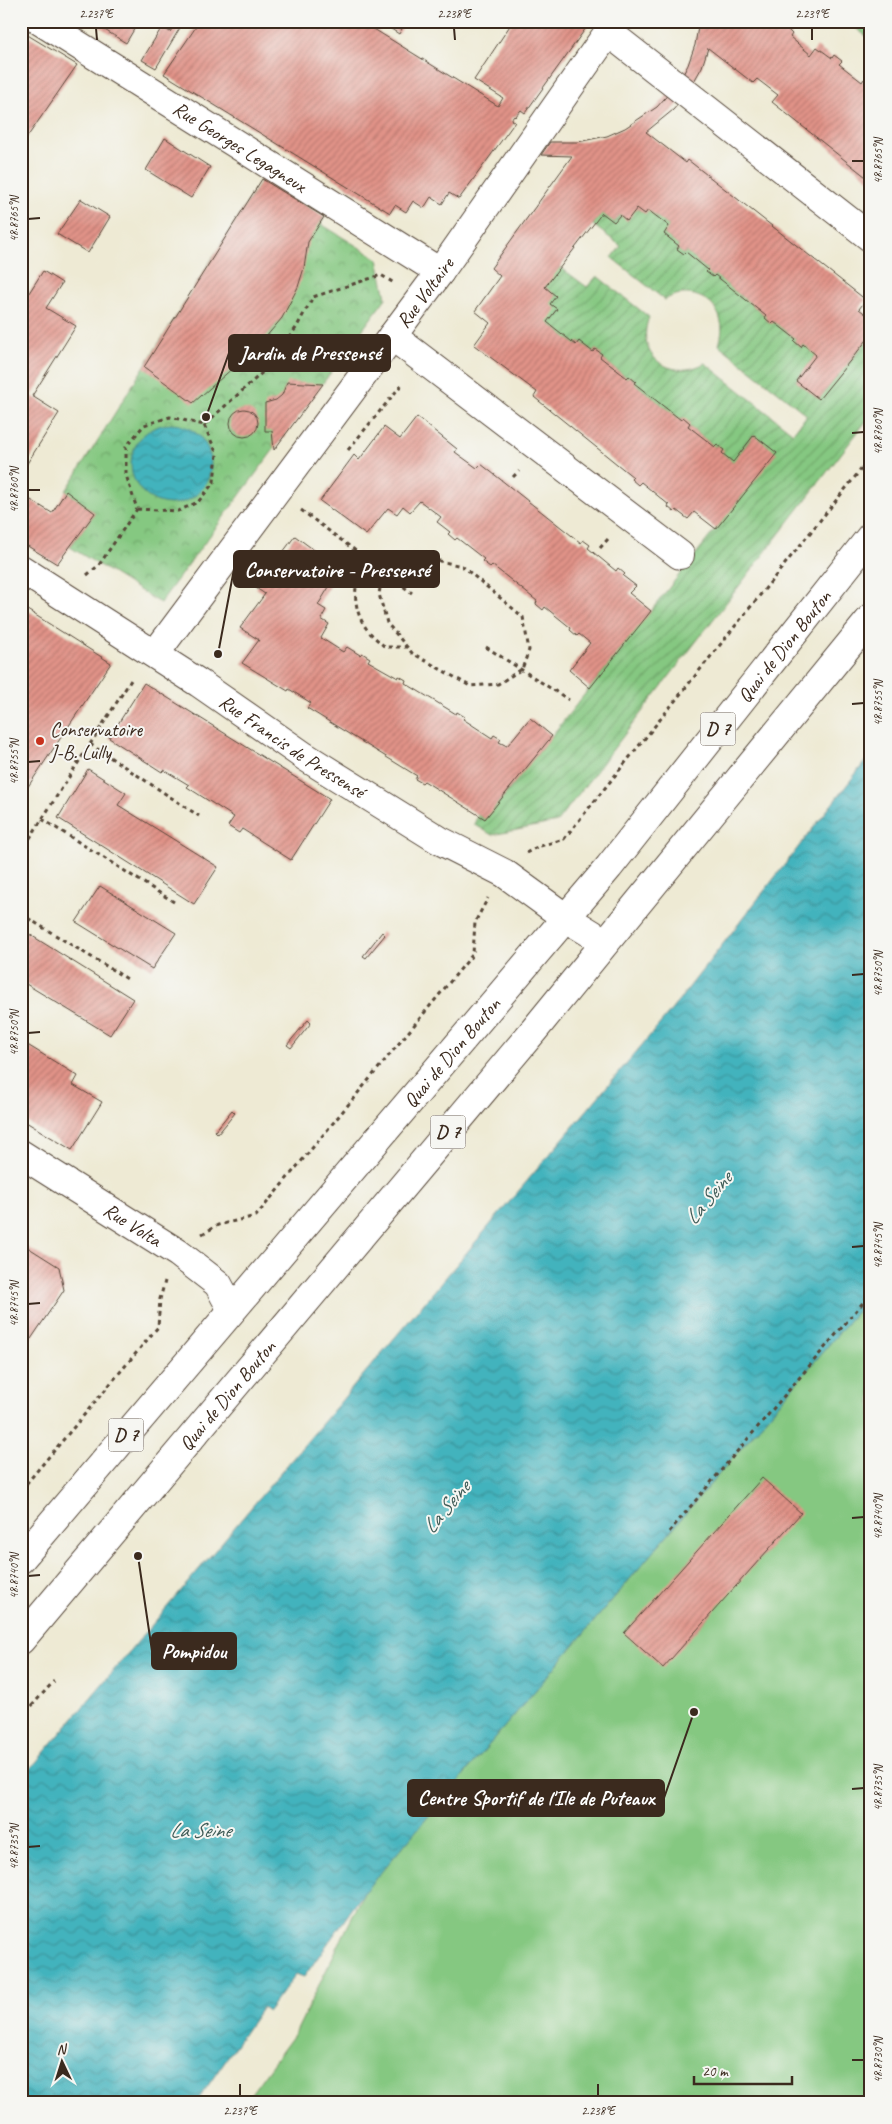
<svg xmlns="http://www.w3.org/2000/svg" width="892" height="2124" font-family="Caveat,sans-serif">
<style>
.park{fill:url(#park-crowns);stroke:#607950}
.garden{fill:url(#garden-furrows);stroke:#607950}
.pitch{fill:#85c881;stroke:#607950}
.water{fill:url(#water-waves);stroke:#3f6e6e}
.building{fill:url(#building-hatch)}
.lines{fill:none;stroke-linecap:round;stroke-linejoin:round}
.minor-casing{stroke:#564739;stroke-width:30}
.major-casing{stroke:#564739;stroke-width:30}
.path{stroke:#564739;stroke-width:3;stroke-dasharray:4 4;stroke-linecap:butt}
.minor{stroke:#fff;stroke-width:28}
.major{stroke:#fff;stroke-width:28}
.ticks{fill:none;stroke:#3b2a1e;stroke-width:2}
.poi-dot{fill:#c8321e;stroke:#f6f6f2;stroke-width:2}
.labels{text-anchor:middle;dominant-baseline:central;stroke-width:4;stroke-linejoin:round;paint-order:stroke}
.shield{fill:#f6f6f2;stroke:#73675e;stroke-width:1}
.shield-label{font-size:19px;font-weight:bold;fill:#3b2a1e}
.street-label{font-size:20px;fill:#3b2a1e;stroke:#f6f6f2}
.poi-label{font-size:20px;fill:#3b2a1e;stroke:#f6f6f2;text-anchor:start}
.water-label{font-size:21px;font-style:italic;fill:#3e5a56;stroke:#f6f6f2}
.leader{fill:none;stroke:#3b2a1e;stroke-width:2}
.callout-dot{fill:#3b2a1e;stroke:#f6f6f2;stroke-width:2}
.callout{fill:#3b2a1e;stroke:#3b2a1e;stroke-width:2}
.callout-label{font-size:21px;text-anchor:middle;font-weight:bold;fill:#fff}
.neatline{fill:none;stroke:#3b2a1e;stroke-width:2}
.ticks-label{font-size:12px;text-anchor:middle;fill:#3b2a1e}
</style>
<defs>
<pattern id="park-crowns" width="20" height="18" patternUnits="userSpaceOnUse" patternTransform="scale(1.25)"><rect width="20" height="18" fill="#85c881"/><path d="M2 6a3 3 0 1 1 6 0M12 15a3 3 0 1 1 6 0" fill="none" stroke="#6ea369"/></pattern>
<pattern id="garden-furrows" width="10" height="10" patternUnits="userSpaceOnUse" patternTransform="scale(1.25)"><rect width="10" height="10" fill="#85c881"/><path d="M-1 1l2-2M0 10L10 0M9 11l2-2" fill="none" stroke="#6ea369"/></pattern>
<pattern id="water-waves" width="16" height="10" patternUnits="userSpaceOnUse" patternTransform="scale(1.25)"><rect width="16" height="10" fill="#43b3bd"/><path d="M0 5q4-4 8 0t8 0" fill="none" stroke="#399299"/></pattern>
<pattern id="building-hatch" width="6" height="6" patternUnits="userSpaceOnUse" patternTransform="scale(1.25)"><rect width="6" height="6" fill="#e19388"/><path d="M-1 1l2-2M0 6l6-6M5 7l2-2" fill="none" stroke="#b8786f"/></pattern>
</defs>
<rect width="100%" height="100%" fill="#f6f6f2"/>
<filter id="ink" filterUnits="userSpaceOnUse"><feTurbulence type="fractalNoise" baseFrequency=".02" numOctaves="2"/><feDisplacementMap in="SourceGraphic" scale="10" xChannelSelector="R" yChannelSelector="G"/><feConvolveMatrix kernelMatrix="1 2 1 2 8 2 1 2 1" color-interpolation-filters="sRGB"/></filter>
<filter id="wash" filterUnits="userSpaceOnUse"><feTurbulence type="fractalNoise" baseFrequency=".0096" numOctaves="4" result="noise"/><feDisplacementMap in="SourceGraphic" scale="20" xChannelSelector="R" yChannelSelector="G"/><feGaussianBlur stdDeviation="1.12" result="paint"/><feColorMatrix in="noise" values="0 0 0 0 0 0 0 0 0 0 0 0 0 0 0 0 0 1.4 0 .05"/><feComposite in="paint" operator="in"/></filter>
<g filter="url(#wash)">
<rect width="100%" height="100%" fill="#eeead4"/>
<path class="park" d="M262,179L324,217L321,224L378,259L386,298L160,603L70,547L95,513L66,491Z"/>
<path class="garden" d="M848,21H871V40L848,22Z
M637,208L645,214L648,210L669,226L664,234L679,246L677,249L683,254L686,252L708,270L707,272L713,277L715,275L766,316L765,319L772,324L774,322L796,339L794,341L800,347L803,344L816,355L796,381L819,399L871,335V415L557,822L492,835L474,824L478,815L485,819L492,811L776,453L754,435L733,462L722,453L723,450L717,445L715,447L634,383L636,381L629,376L627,378L600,357L602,354L595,349L593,352L580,341L576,345L547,322L550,304L556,296L545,287L560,267L587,287L597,276L649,317C634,356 671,382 705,363L793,433L807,415L719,345C721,338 723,329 721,322C716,297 685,286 665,300L612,258L621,246L593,225L602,213L614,222L620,215L627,220Z"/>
<path class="pitch" d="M871,1295V2103H244L296,2032L365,1891Z"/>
<path class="water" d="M131 464a40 40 0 1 1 80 0a40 40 0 1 1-80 0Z
M871,754V1295L365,1891L304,1977L296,1974L268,2011L262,2007L196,2103H21V1780L669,1013Z"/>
<g id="blocks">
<path class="building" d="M90,21H139L126,43Z
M177,21H184L156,68L142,60L162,27L170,32Z
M200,21H361L498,106L503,98L474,80L513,21H591L525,113L521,110L515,117L514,116L511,120L515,122L459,199L449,193L442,204L431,197L424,208L413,201L406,212L395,205L390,213L164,74Z
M387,21H401L405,23L399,34L385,25Z
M699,21H789L785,27L792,34L790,37L811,55L817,47L832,58L834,55L842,61L839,64L862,82L864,79L871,85V181L772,102L778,95L757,79L753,83L708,48L702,67L687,94L673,110L646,132L686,163L688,160L866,300L859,309L871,318V335L819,399L796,381L816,355L803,344L801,347L794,341L796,339L774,322L772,324L765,318L766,316L715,275L713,277L706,272L708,270L686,252L684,254L677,249L679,246L664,234L669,226L648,210L645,214L637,208L627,221L620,215L614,222L602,213L545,287L556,296L550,304L557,309L547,322L576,345L579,341L593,352L595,349L602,354L600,357L627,378L629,376L636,382L634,383L681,420L683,417L690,423L688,426L715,447L717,445L724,450L722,453L733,462L754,435L777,453L716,529L694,512L688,519L676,510L674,512L668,507L669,505L641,482L638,485L631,479L633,477L534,397L537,392L474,345L490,323L475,311L500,276L491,268L572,156L541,155L550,142H578L607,136L625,128L657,107L679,82L688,65L695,45Z
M21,31L77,65L21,146Z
M165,138L210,167L191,198L146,170Z
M262,179L324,217L308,242L304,268L298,287L282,318L259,345L193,403L144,367Z
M81,199L110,217L88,253L57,234Z
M43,271L62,283L46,308L76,326L32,396L59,413L21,473V294L22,293L27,296Z
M287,382L323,384L274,450L272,431H265V403L276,400L282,395Z
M230 423a14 14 0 1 1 28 0a14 14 0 1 1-28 0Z
M417,417L457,449L455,452L477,468L481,464L581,543L583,540L590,545L588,548L616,571L618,568L625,574L623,576L636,586L629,593L651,611L590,688L569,670L590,643L579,634L577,636L570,630L571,628L545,607L543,610L536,604L537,601L492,565L490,567L482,561L484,559L457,538L455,540L448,534L450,532L437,522L441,517L420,501L410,512L403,506L397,514L388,508L366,535L320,501L354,455L359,460L384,427L400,439Z
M66,491L95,513L57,564L21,542V494L52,513Z
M295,536L340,569L318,605L326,610L321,619L329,624L321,638L343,652L347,647L360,655L362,653L370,658L368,661L398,678L399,676L406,680L405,683L456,714L457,712L465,717L463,719L492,738L494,735L501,739L499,742L507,746L530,718L552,736L485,819L424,781L422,783L415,779L417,776L307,708L311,703L289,689L288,691L242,663L259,640L240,628L265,594L256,588Z
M21,606L111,663L21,797Z
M144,683L330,799L291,860L242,829L239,833L228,826L234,817L187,787L189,785L164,770L162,772L109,738Z
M88,769L126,793L118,805L218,867L194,904L58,818Z
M100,886L176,933L152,969L76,922Z
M21,929L133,999L110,1035L21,981Z
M382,932L385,935L366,958L363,956Z
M308,1020L311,1023L291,1048L287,1045Z
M21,1041L78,1076L73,1085L102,1102L72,1150L21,1119Z
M232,1110L235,1113L218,1134L215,1131Z
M21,1243L59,1267L64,1290L31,1339L25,1334L22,1339L25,1341L21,1354Z
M762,1478L801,1513L663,1668L624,1633Z"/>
</g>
</g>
<g filter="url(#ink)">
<use href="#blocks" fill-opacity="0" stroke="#564739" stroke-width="1"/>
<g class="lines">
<g class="minor-casing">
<g id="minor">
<path id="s1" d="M40,21L440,272"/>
<path d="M608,32L871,238"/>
<path d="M392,336L680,555"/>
<path id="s2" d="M21,569L199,683L304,756L439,840L504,873L566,918"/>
<path id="s3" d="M155,654L440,272L616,21"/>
<path id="s4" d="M21,1154L178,1253L218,1284L232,1310"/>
</g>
</g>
<g class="major-casing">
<g id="major">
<path d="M566,918L605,942"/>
<path id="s5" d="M21,1559L609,867L871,536"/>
<path id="s6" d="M21,1640L535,1029L871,618"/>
</g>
</g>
<path class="path" d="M348,450L403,383
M513,477L519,471
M137,509L178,511L198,502L214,482L217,454L204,425
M301,510L412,593
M600,548L608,539
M364,557C355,580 350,605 366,628C371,635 379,641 385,647H407
M406,559L435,560L462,566L523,617L529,650L522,669L498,684L470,686L412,653L387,623L379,594L383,571Z
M87,575L99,565L137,509L126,475V447L144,425L170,417L204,425L264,371L296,328L313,297L381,275L394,283
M486,647L569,700
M90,744L199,816
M42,819L174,902
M21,852L133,677
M526,853L537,847L564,839L871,457
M21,914L129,980
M202,1234L218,1225L256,1216L473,954L475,922L488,898
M21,1490L158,1327L160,1299L165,1281
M669,1532L871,1293
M21,1718L54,1681"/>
<use href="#minor" class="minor"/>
<use href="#major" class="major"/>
</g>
</g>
<path class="ticks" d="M96,28L97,40M454,28L455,40M812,28V40M852,161H864M28,219L40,218M852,433L864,432M28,490H40M852,704L864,703M28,762L40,761M852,975L864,974M28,1033L40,1032M852,1247L864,1246M28,1304L40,1303M852,1518L864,1517M28,1576L40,1575M852,1789L864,1788M28,1847L40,1846M852,2060H864M240,2084V2096M598,2084V2096"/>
<circle class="poi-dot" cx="40" cy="741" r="5"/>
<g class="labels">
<g class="shield">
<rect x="700.5" y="712.5" width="35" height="33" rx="4"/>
<rect x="430.5" y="1115.5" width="35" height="33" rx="4"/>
<rect x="108.5" y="1418.5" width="35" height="33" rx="4"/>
</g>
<g class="shield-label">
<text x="718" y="729">D 7</text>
<text x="448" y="1132">D 7</text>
<text x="126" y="1435">D 7</text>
</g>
<g class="street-label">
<text stroke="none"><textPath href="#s1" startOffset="236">Rue Georges Legagneux</textPath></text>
<text stroke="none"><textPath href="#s3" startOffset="451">Rue Voltaire</textPath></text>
<text stroke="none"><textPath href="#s5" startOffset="1190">Quai de Dion Bouton</textPath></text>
<text stroke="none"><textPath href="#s2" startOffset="324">Rue Francis de Pressensé</textPath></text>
<text stroke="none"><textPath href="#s5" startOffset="665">Quai de Dion Bouton</textPath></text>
<text stroke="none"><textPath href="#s4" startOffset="132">Rue Volta</textPath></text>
<text stroke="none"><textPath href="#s6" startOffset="320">Quai de Dion Bouton</textPath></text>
</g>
<g class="poi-label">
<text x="50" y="729">Conservatoire<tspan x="50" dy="23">J-B. Lully</tspan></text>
</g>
<g class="water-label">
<text transform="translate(708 1198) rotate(-50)">La Seine</text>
<text transform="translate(446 1507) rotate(-50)">La Seine</text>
<text x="200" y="1830">La Seine</text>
</g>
</g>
<path class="leader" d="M206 417L229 353M218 654L234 569M138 1556L152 1651M694 1712L664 1798"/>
<g class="callout-dot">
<circle cx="206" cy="417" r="5"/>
<circle cx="218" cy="654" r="5"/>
<circle cx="138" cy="1556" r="5"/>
<circle cx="694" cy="1712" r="5"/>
</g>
<g class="callout">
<rect x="229" y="335" width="161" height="36" rx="5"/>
<rect x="234" y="551" width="205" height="36" rx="5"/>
<rect x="152" y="1633" width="84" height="36" rx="5"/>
<rect x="408" y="1780" width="256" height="36" rx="5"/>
</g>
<g class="callout-label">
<text x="310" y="360">Jardin de Pressensé</text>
<text x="337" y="577">Conservatoire - Pressensé</text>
<text x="194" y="1658">Pompidou</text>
<text x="536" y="1805">Centre Sportif de l'Ile de Puteaux</text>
</g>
<rect width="892" height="2124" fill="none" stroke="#f6f6f2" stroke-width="55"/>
<g transform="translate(62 2062) rotate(356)" stroke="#f6f6f2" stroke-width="4" paint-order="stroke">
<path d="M0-4L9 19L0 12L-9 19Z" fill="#3b2a1e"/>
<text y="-8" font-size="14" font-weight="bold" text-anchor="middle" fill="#3b2a1e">N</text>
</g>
<path d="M694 2076v8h98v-8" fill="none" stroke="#3b2a1e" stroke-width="2.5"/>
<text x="702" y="2076" font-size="15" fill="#3b2a1e" stroke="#f6f6f2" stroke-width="4" paint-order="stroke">20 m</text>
<rect x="28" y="28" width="836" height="2068" class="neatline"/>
<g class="ticks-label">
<text x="96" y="18">2.237°E</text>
<text x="454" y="18">2.238°E</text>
<text x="812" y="18">2.239°E</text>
<text transform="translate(878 161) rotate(-90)" y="4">48.8765°N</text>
<text transform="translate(14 219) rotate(-90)" y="4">48.8765°N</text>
<text transform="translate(878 432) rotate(-90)" y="4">48.8760°N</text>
<text transform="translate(14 490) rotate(-90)" y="4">48.8760°N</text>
<text transform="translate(878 703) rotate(-90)" y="4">48.8755°N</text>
<text transform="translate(14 762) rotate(-90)" y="4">48.8755°N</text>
<text transform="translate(878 974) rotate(-90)" y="4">48.8750°N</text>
<text transform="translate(14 1033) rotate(-90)" y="4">48.8750°N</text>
<text transform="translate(878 1246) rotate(-90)" y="4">48.8745°N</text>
<text transform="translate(14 1304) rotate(-90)" y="4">48.8745°N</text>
<text transform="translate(878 1517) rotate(-90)" y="4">48.8740°N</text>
<text transform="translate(14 1576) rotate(-90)" y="4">48.8740°N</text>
<text transform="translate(878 1788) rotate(-90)" y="4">48.8735°N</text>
<text transform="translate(14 1847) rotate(-90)" y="4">48.8735°N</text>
<text transform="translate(878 2060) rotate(-90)" y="4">48.8730°N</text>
<text x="240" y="2115">2.237°E</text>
<text x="598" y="2115">2.238°E</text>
</g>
</svg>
